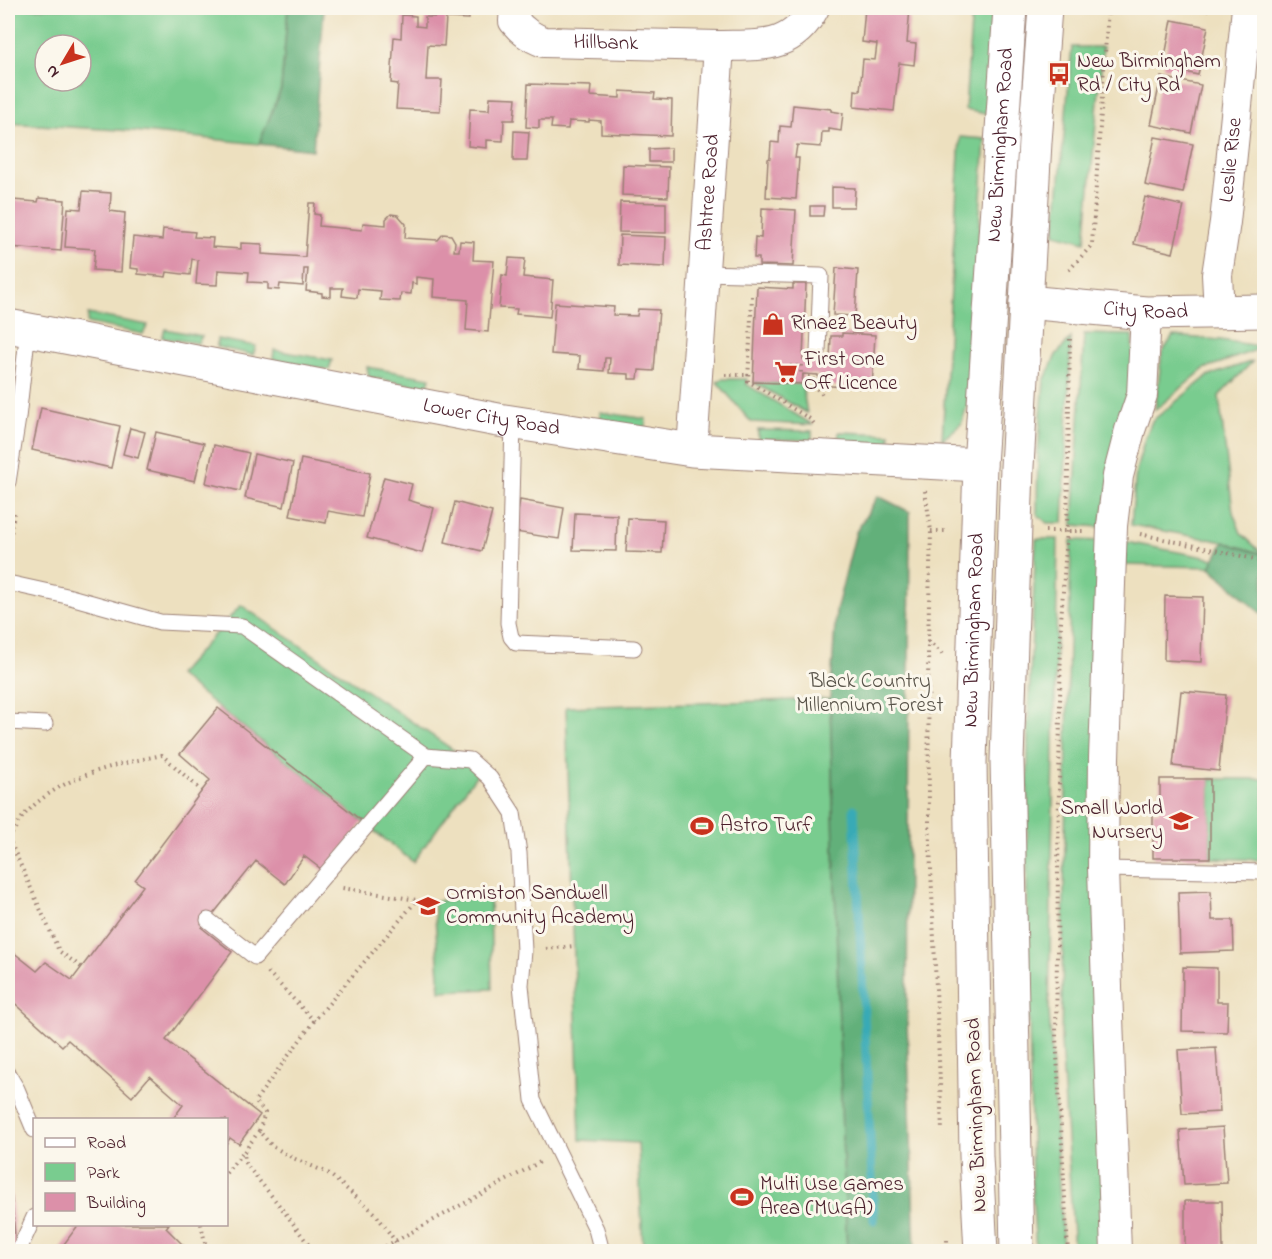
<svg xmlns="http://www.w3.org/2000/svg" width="1272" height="1259" font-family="'Indie Flower',sans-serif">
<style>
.green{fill:#79cc8f;stroke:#62765d;stroke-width:1.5;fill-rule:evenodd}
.forest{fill:#62b07a;stroke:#566852;stroke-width:1.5}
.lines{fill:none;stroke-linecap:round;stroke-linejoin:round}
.stream{stroke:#39aab6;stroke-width:9}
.building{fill:#dc90a9}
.service-casing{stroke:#9c8075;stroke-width:17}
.minor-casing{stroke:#9c8075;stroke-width:32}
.tertiary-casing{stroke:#9c8075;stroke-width:35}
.trunk-casing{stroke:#9c8075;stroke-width:35}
.path{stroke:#9c8075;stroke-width:4;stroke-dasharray:1.5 4.5;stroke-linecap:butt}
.service{stroke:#fff;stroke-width:15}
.minor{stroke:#fff;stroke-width:30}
.tertiary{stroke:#fff;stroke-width:33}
.trunk{stroke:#fff;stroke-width:33}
.labels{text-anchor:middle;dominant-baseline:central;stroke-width:6;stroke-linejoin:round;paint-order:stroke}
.street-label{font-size:21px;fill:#4a1f2b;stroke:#fbf7ec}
.poi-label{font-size:21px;fill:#4a1f2b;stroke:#fbf7ec;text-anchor:start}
.park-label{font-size:21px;fill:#585349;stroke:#fbf7ec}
</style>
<rect width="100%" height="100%" fill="#fbf7ec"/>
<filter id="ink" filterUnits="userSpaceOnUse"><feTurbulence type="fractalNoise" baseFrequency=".0167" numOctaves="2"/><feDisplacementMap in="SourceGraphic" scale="12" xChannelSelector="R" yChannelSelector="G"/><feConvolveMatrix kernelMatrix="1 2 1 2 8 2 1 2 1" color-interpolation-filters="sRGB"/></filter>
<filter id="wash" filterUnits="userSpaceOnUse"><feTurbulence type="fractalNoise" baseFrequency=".008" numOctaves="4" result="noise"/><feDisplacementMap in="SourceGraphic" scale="24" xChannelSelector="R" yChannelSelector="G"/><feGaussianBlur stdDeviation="1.35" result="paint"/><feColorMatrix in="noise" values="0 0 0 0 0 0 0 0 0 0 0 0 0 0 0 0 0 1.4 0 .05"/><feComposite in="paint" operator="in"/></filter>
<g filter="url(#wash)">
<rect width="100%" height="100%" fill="#ede0bf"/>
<path class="green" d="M8,8H288L281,89L259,144L133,131L8,123ZM45,45H81V81H45Z
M972,8H993L986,114L965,110Z
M1072,47H1103L1085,242L1055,234Z
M960,137L985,139L967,406L961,424L942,440Z
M88,314L148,325L143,334L87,323Z
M165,329L202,336L198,343L162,338Z
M1084,334L1132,335L1134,373L1100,527L1073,525Z
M1173,336L1221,340L1264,347L1204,369L1155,410L1162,353Z
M1071,338L1063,523H1047L1037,514L1038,452L1044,381L1056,355Z
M217,339L256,346L253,355L217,347Z
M274,350L332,360L329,370L273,359Z
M1253,361L1219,396L1233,512L1241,533L1263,554L1224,542L1131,525L1136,471L1144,441L1152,421L1208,376Z
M367,367L430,378L427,388L369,377Z
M722,379H747L746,384L813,425L751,422L717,382Z
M753,382L802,384L807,413Z
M600,412L646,419L645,429L601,422Z
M758,430L812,431V440L758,439Z
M839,432L890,434V444L838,442Z
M1036,539H1058L1049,1010L1063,1252L1036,1251L1032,1188L1027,890L1028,725Z
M1071,540L1104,541V1252L1074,1251L1061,1041Z
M1126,542L1215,559L1210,567L1124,565Z
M241,605L481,769L413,862L178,675Z
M830,699L842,1134L847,1251H643L638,1143L580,1140L566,707Z
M1210,779H1264V860L1210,858Z
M490,897L492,989L440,991L434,901Z"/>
<path class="forest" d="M288,8H324L313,150L259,144L281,89Z
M878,496L910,512L907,1022L915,1252L847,1251L842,1134L830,699L836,611L856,532Z
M1224,542L1264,555V616L1210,567Z"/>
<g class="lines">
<path class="stream" d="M854,809L874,1220"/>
</g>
<g id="blocks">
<path class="building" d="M435,8H469V19L446,18L444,46L428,45L426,80H442L440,111L396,109L398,84L391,83L394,37L401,38L402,15L416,16V26L425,27V17H435Z
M865,8H910L907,43L916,44L914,65L899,63L894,111L854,107L855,90L860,91L863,59L875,60L877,44L862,42Z
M1185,8H1207V11L1185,9Z
M1172,20L1208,27L1198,75L1163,67Z
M1161,77L1201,85L1191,133L1151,125Z
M528,84L591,86L590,96L620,98V91L655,93L654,99L672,100L671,136L601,133V121L589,120V122L569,121L568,129L551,128L552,120H539V128L526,127Z
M490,97L516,98L514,120H504L503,141L487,140V148L468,146L470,109L489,110Z
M793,105L831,109V111L843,113L841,131L829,129V132H822L821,147L797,145L795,158H799L796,199L766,197L768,159L770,158L771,142L779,143L780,126L791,127Z
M514,131L529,132L527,161H513Z
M1155,137L1193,144L1183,193L1145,185Z
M671,148V162H649V149Z
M623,165L669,167L668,197L622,195Z
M832,187L855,188L854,207H832Z
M83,191L111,193L110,211L125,213L121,272L93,270L95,249L65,247L68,208L81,209Z
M1145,197L1184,206L1173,253L1134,244Z
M39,198L65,200L61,251L9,247L13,200L38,202Z
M620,202L666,203V233L619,232Z
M309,203H315L314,214L320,215L319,226L362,230L363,223L386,225V219L391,214L398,215L406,224L405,238L438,240L443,234L451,235L455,242L454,251H459L460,241L474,242L473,260L494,261L488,332L466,330L468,300L433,297L434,279L416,277V284L412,283L411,294L401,293L400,301L380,300L381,291L358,289L357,298L342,296L343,288H331V297L322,296V293L306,291L308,269H304L303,286L280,284L279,290L268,289V283L248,282L249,272L218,270L217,285L196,284L198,260L192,259L190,275L167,272L166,277L158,276L138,274V269L130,268L133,237L162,240L163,229L195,232L194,237L213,238L212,247L241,249V243L262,244V254L305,257Z
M810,206H824L823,216H810Z
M762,208L796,210L793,266L759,265V258H754L755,237L761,238Z
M620,235L666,237L665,267L619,265Z
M509,258L525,259L523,277L553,280L550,317L516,314L517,309L499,308L502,275L507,276Z
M836,268L858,270L855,316L833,315Z
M793,284H806L803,359L830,360L831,336H842V333L875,335L872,389L818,385V375L803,374L802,384L753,382L757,287L793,289Z
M555,303L614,307L613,315L637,316L638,309L659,310L654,371L639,370L638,379H629V374L609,373L610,358H605L604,371L579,369L580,356L551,354Z
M41,408L120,426L111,468L32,450Z
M130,428L145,432L138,458L123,454Z
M156,432L204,443L195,481L147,470Z
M214,445L249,453L240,491L206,483Z
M254,454L293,463L284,507L245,498Z
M301,459L370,473L362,517L328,511L326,523L290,516Z
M384,477L412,484L408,500L434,508L422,553L367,538Z
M520,500L564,508L559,539L515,532Z
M455,502L492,512L482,551L445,542Z
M575,513L617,515L616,551L573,550Z
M628,518L664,520L662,553L626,552Z
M1165,596L1203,597L1201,662L1164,660Z
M1181,691L1226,695L1219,771L1173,766Z
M218,708L363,822L325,872L304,856L285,884L256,861L202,928L232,952L166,1040L260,1115L239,1144L230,1138L226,1144V1120H172L183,1105L150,1076L132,1097L68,1040L62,1046L8,997V948L37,971L46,962L72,980L143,886L135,880L210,780L180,754Z
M1160,779H1210V858H1153V811H1160Z
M1211,891L1212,920H1233L1234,951L1180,953L1178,892Z
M1183,967L1217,968V1002H1228L1227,1032L1182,1031Z
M1216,1048L1220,1112L1182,1114L1178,1050Z
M1223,1127L1227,1183L1184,1185L1180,1130Z
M8,1170H9L16,1247L8,1248Z
M1185,1201H1222L1223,1252H1185Z
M79,1224H169L166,1228L190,1252H58Z"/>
</g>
</g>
<g filter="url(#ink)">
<use href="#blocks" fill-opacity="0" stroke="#9c8075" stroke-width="1.5"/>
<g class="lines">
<g class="service-casing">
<path id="service" d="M703,273L821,276L818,352
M513,422L508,623L511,637L516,643L634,648
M8,482L18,418L28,329
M8,583L67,596L160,622L242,626L426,756L470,760L490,778L513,813L519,853L524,951L521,985L533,1100L596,1229L602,1252
M8,722L45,724
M1103,869L1264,872
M208,920L255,957L426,756
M8,1074L17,1089L34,1130
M18,1252L34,1217"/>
</g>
<g class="minor-casing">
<g id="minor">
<path id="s1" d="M515,8L514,21C523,32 531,37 544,42L719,46"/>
<path id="s2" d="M1219,312L1217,275L1225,222L1247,8"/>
<path id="s3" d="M692,450L719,46C760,45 792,50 814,8"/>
<path d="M1116,1252L1103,869L1104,758L1112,526L1118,476L1130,430L1142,395L1146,313"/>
</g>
</g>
<g class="tertiary-casing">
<g id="tertiary">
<path id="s4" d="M1026,302L1146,313L1264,311"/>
<path id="s5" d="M8,326L498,420L692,450L980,465"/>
</g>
</g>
<g class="trunk-casing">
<g id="trunk">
<path id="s6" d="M981,1252L976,1156L970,762L980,465L1010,8"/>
<path d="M1017,1252L1007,760L1017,467L1035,142L1045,8"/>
</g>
</g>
<path class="path" d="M1069,270L1092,245L1108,8
M752,296L748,381L810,419L816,426
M801,365V376H812L815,387L822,394
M790,366H801
M725,375H748
M925,491L931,531L928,641L929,821L942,1131
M931,531H948
M1045,531H1083
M1140,534L1255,559L1264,565
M8,556L14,513
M928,641L942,654
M546,949L574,946
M81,967L59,951L9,839C14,830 20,819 27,812C63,775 114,765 162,755L202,791
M268,972L314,1021L417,900L342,888
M314,1021L255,1101L265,1113L259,1131L272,1146L293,1158L328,1173L375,1213L403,1252
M259,1131L244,1152L245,1163L283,1210L314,1252
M226,1173L243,1152
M201,1224L207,1252
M947,1240V1252
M375,1252L540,1162
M1068,1252L1056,1037L1061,622L1067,530L1070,335"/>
<use href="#service" class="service"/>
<use href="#minor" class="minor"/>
<use href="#tertiary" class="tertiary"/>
<use href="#trunk" class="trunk"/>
</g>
</g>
<defs>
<g id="bus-bare" transform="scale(1.8)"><path d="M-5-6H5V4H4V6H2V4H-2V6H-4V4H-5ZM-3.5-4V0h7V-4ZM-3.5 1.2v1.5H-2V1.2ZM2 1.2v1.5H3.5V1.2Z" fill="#c8321e" stroke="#fbf7ec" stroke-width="2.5" paint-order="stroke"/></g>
<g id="shop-bare" transform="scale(1.8)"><path d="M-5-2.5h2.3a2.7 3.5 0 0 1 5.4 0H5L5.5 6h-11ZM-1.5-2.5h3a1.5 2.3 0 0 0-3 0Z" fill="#c8321e" stroke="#fbf7ec" stroke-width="2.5" paint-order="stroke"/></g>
<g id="supermarket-bare" transform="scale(1.8)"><path d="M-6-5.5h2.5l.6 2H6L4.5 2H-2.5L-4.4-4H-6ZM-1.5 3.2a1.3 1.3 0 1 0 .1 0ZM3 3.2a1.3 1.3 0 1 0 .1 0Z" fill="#c8321e" stroke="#fbf7ec" stroke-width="2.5" paint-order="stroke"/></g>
<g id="school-bare" transform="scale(1.8)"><path d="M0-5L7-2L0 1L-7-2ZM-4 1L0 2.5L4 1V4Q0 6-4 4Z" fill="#c8321e" stroke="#fbf7ec" stroke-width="2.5" paint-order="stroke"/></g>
<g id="stadium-bare" transform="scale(1.8)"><path d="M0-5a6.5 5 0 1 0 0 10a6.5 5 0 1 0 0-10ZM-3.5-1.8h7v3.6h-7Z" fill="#c8321e" stroke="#fbf7ec" stroke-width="2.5" paint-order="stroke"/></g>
</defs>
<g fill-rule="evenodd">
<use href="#bus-bare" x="1059" y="74"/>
<use href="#shop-bare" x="773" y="324"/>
<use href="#supermarket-bare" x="786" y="372"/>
<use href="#school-bare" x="1181" y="821"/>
<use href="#stadium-bare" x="702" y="826"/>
<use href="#school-bare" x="428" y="906"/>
<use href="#stadium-bare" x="742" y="1197"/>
</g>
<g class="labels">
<g class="street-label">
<text stroke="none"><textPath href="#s1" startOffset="112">Hillbank</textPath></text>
<text stroke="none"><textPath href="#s6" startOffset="1108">New Birmingham Road</textPath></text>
<text stroke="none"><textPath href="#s2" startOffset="153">Leslie Rise</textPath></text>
<text stroke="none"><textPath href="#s3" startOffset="258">Ashtree Road</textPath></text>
<text stroke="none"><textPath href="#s4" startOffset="120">City Road</textPath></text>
<text stroke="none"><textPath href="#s5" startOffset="492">Lower City Road</textPath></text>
<text stroke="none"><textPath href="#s6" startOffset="622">New Birmingham Road</textPath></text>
<text transform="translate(977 1115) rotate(-92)">New Birmingham Road</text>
</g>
<g class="poi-label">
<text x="1077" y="62">New Birmingham<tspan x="1077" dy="24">Rd / City Rd</tspan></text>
<text x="791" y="324">Rinaez Beauty</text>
<text x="804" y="360">First One<tspan x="804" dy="24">Off Licence</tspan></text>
<text x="1163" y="809" text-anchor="end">Small World<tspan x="1163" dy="24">Nursery</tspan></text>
<text x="720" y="826">Astro Turf</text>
<text x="446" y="894">Ormiston Sandwell<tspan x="446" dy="24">Community Academy</tspan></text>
<text x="760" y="1185">Multi Use Games<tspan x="760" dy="24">Area (MUGA)</tspan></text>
</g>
<g class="park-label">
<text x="870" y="682">Black Country<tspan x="870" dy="24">Millennium Forest</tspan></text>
</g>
</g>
<rect width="1272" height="1259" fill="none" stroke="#fbf7ec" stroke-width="30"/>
<rect x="33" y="1118" width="195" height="108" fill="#fbf7ec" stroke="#b4a19f" stroke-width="1.5"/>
<rect x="45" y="1138" width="30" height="9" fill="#ffffff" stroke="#b4a19f" stroke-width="1.5"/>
<text x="87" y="1148" font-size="18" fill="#4a1f2b">Road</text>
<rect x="45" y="1163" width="30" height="18" fill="#79cc8f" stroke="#b4a19f" stroke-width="1.5"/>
<text x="87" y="1178" font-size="18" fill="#4a1f2b">Park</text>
<rect x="45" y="1193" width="30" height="18" fill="#dc90a9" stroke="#b4a19f" stroke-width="1.5"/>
<text x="87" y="1208" font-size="18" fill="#4a1f2b">Building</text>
<g transform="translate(63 63) rotate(231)"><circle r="28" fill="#fbf7ec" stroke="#b4a19f" stroke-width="1.5"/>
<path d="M0-4.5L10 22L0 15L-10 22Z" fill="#c8321e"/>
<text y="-9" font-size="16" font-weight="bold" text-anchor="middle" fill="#4a1f2b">N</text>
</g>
</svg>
